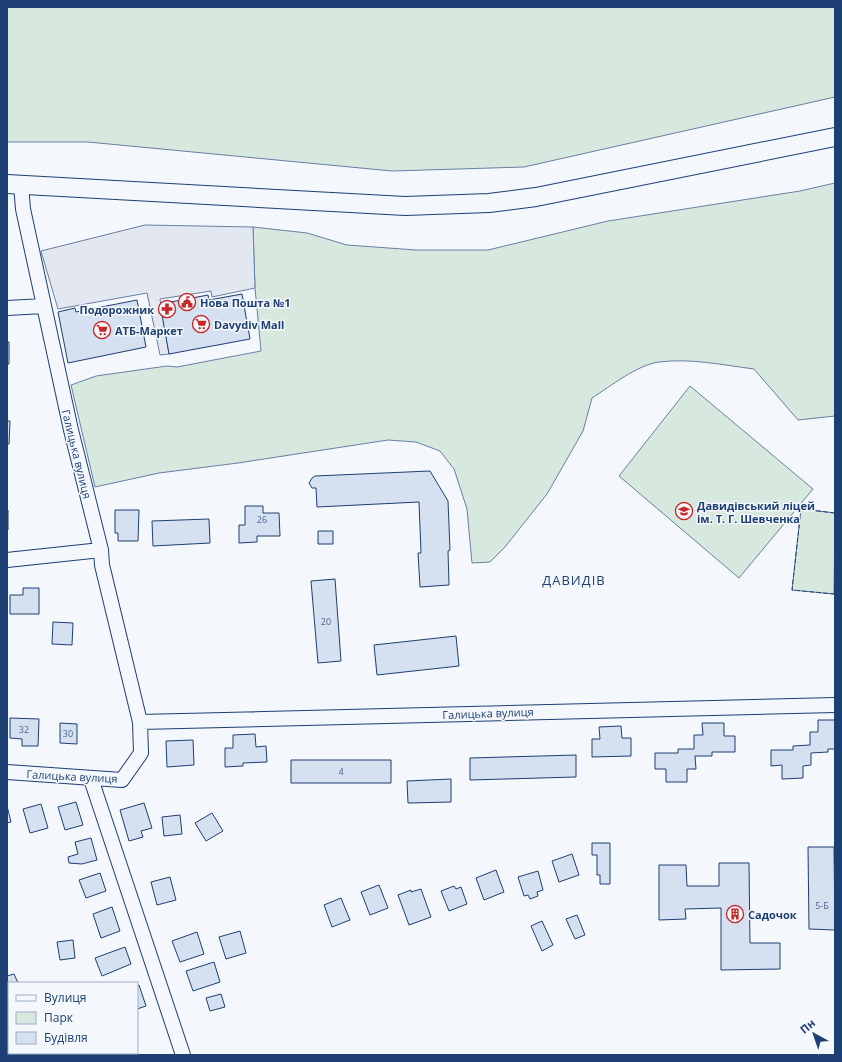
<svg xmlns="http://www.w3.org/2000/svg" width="842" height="1062" font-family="'Open Sans',sans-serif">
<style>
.green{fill:#d7e8df;stroke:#687fa3}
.parking{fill:#e3e8f0;stroke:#687fa3}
.building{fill:#d5e0f0;stroke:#1d3f73}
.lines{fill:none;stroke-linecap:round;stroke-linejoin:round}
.minor-casing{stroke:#1d3f73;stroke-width:16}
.major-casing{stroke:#1d3f73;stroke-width:20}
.minor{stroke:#f4f7fb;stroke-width:14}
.major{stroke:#f4f7fb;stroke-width:18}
.fence{stroke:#1d3f73;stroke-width:1;stroke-dasharray:5 2;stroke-linecap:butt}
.labels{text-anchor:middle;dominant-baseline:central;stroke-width:3;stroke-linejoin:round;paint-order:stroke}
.number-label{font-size:9px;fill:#4b6792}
.poi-label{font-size:11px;font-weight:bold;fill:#1d3f73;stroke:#f4f7fb;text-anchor:start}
.street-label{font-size:11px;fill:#1d3f73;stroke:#f4f7fb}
.quarter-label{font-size:13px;letter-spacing:1px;fill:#1d3f73;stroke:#f4f7fb}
</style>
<rect width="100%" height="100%" fill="#f4f7fb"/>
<path class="green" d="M7,7H835V97L524,167L392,171L88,142H7Z
M835,183V416L798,420L754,369C723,365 690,358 659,362C637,365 611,386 592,398L583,431L547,494L505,547L490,562L472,563L467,509L454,469L440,451L416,442L388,440L238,463L159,473L95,487L71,385L96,376L167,366L177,367L261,351L255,288L253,227L307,233L347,245L416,250H488L608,221L800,191Z
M690,386L813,489L739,578L619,476Z
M801,509L835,513L834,594L792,590Z"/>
<path class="parking" d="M145,225L253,227L255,288L212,297L211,291L160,299L169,354L160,355L147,293L58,309L41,251Z"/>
<path class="building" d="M242,294L250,339L169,354L160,304L208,295L209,300Z
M137,300L146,347L68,363L58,312L75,308L76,312Z
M7,342H9V364H7Z
M7,421H10L9,444H7Z
M430,471L448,501L450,550L448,551L449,585L420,587L418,553H421L419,502L317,507L316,488H312L309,483L312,478L315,476Z
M245,506H263V513H279L280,536H257V542L239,543V525H245Z
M7,510H8V530H7Z
M115,510H139L138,541H118V533H115Z
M209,519L210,543L153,546L152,521Z
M318,531H333V544H318Z
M335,579L341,661L318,663L311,581Z
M23,588H39V614H10V595H23Z
M53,622L73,623L72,645L52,644Z
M456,636L459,666L377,675L374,645Z
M10,718L39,719L38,746H22V739L10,738Z
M818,720H835V749H828V752L811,753V765L803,766V778L782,779V765L771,766V750H793V746L810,745V732H818Z
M60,723L77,724V744L60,743Z
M702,723H724V736H735V752H712V756H695L696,769H687V782H666V769H655V753H678V749H694V735H703Z
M621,726L622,738H631V756L592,757V739H600L599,727Z
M255,734L256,747L266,746L267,762L243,763V766L225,767V748H233V735Z
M193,740L194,765L167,767L166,741Z
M576,755V777L470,780V758Z
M291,760H391V783H291Z
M451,779V802L408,803L407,781Z
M76,802L83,825L65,830L58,807Z
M144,803L152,828L141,831L143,837L129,841L120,810Z
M41,804L48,828L30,833L23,809Z
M7,806L11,822L7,823Z
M212,813L223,831L206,841L195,823Z
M180,815L182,834L164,836L162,817Z
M91,838L97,860L82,864L69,863L68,857L78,854L75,842Z
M592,843H610V884H600V875H597V855H592Z
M808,847H834L835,930L809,929Z
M572,854L579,875L559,882L552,861Z
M719,863H749L750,943H780V969L721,970V908L685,909L686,919L659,920V865H686L687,886H719Z
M496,870L504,892L484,900L476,878Z
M538,871L543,890L537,892L538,896L530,899L528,895L524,896L518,877Z
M100,873L106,891L86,898L79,880Z
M170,877L176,900L157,905L151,882Z
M379,885L388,908L370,915L361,892Z
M454,886L456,889L461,887L467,904L449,911L441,891Z
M421,889L431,917L409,925L398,895L411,890V892Z
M341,898L350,920L332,927L324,905Z
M112,907L120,931L101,938L93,914Z
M577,915L585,935L575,939L566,919Z
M542,921L553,945L542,951L531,926Z
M240,931L246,953L226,959L219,937Z
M197,932L204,954L180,962L172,941Z
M73,940L75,958L60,960L57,942Z
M125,947L131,964L102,976L95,958Z
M214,962L220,982L193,991L186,971Z
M14,974L18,983H9V1000H7V976Z
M139,985L146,1006L137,1009V986Z
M221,994L225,1007L210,1011L206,998Z
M20,1053H33L34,1055H20Z"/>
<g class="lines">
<g class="minor-casing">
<path id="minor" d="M7,308L44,306
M7,560L101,550
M140,722L835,705
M7,772L122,780L141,753L140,722L102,565L101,550L71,430L23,209L21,185
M91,779L183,1055"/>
</g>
<g class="major-casing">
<path id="major" d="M7,184L405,206L489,203L536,197L835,137"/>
</g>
<use href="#minor" class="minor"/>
<use href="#major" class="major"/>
<path class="fence" d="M835,513L801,509L792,590L834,594L835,588"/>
</g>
<defs>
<g id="civic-ring" transform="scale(0.9)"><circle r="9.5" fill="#f4f7fb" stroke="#c62828" stroke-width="1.5"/><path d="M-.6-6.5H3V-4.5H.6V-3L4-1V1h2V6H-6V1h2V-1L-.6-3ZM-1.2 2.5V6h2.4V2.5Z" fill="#c62828"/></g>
<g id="pharmacy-ring" transform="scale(0.9)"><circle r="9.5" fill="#f4f7fb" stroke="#c62828" stroke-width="1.5"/><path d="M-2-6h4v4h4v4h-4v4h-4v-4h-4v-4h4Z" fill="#c62828"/></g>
<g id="supermarket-ring" transform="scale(0.9)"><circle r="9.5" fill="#f4f7fb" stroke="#c62828" stroke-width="1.5"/><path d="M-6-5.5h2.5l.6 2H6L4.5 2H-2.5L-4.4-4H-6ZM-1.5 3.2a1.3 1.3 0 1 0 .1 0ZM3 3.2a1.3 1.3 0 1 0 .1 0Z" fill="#c62828"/></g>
<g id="school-ring" transform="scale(0.9)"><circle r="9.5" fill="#f4f7fb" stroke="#c62828" stroke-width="1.5"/><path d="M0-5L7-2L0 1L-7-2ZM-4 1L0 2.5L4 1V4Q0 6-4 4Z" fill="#c62828"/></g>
<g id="building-ring" transform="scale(0.9)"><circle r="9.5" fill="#f4f7fb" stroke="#c62828" stroke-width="1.5"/><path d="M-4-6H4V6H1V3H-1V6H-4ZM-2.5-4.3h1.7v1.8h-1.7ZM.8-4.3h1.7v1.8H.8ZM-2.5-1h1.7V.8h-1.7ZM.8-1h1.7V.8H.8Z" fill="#c62828"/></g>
</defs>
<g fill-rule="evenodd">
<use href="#civic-ring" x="187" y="302"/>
<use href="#pharmacy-ring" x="167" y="309"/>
<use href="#supermarket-ring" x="201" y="324"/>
<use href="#supermarket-ring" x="102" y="330"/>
<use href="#school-ring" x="684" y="511"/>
<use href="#building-ring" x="735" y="914"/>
</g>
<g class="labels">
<g class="number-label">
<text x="262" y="519">26</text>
<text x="326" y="621">20</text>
<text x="24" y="729">32</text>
<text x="68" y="733">30</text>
<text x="341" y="771">4</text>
<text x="822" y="905">5-Б</text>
</g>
<g class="poi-label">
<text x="200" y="302">Нова Пошта №1</text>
<text x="154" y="309" text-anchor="end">Подорожник</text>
<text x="214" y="324">Davydiv Mall</text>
<text x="115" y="330">АТБ-Маркет</text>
<text x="697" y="505">Давидівський ліцей<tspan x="697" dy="13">ім. Т. Г. Шевченка</tspan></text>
<text x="748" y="914">Садочок</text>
</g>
<g class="street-label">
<text transform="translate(77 454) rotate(76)">Галицька вулиця</text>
<text transform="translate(488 713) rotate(-2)">Галицька вулиця</text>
<text transform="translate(72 776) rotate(3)">Галицька вулиця</text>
</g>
<g class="quarter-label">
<text x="574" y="580">ДАВИДІВ</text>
</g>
</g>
<rect width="842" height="1062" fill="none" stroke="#1d3f73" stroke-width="16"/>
<rect x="8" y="982" width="130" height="72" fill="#f4f7fb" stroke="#9eadc5"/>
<rect x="16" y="995" width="20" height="6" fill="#f4f7fb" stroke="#9eadc5"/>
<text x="44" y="1002" font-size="12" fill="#1d3f73">Вулиця</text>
<rect x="16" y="1012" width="20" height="12" fill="#d7e8df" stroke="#9eadc5"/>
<text x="44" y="1022" font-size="12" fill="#1d3f73">Парк</text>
<rect x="16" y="1032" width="20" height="12" fill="#d5e0f0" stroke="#9eadc5"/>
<text x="44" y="1042" font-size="12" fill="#1d3f73">Будівля</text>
<g transform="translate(814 1034) rotate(320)" stroke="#f4f7fb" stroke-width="3" paint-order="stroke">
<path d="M0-3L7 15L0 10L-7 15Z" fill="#1d3f73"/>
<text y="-6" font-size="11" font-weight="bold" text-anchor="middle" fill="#1d3f73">Пн</text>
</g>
</svg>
